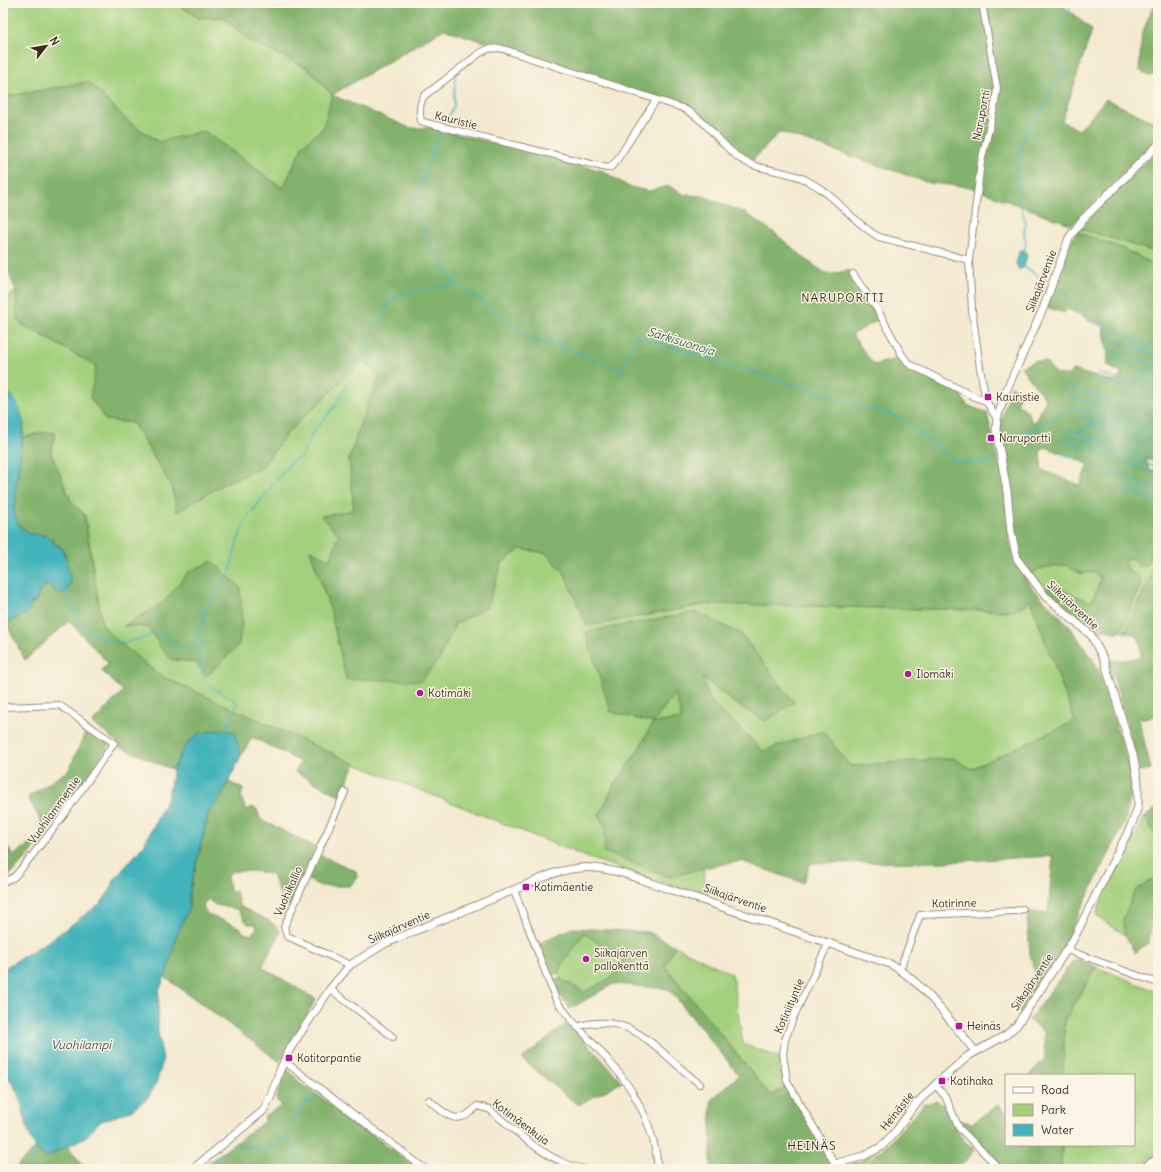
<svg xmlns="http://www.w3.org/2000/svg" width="1161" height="1172" font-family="Delius,sans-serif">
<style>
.green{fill:#a3d07d;stroke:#6f7d4e}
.forest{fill:#82b26c;stroke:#5e6e45;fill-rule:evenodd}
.water{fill:#42b3ba;stroke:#3e6e6c}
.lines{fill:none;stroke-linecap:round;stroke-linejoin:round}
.stream{stroke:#42b3ba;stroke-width:1.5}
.minor-casing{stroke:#988a78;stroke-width:8}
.tertiary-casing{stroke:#988a78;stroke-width:9}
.minor{stroke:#fff;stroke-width:6}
.tertiary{stroke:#fff;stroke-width:7}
.poi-dot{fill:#b5179e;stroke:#fcf5e5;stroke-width:1.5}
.labels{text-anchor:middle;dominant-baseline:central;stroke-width:3;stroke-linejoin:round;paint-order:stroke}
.street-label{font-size:11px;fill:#3b2a1e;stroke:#fcf5e5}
.poi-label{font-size:11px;fill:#3b2a1e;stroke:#fcf5e5;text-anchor:start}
.neighbourhood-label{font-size:12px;letter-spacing:1px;fill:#3b2a1e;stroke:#fcf5e5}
.water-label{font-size:12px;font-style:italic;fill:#3d5a55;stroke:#fcf5e5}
</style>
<rect width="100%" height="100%" fill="#fcf5e5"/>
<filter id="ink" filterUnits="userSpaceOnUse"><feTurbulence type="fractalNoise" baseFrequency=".025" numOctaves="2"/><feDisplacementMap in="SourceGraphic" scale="8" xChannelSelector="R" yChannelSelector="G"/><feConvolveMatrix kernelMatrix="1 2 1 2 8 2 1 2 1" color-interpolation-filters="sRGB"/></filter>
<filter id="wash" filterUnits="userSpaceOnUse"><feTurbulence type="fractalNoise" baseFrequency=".012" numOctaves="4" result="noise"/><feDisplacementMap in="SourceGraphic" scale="16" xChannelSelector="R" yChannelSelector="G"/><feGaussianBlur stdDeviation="0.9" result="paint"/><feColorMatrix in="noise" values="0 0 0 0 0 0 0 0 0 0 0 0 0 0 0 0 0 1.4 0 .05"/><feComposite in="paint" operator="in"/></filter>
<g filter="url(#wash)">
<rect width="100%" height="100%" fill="#f4ead1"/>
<path class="green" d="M3,3H137L139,5H178L199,18L223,17L248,40L307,68L332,95L323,128L303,145L284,189L204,131L159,142L129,122L88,82L3,97Z
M1079,228L1158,253V266L1121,248L1077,232Z
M16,291L18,321L96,366L106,420L133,423L172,487L177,511L223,484L261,468L289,431L363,360L379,376L360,425L349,459L354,510L339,535L330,561L310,550L330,609L439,660L455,624L487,607L502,563L520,549L547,553L564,572L587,626L708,604L1015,611L1030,600L1075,721L971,769L953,758L850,766L823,731L763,751L710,701L701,677L675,693L682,719L653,723L639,749L614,785L599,816L606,829L670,877L703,868L708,898L589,858L355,764L159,675L112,636L102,624L85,515L71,501L51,453L55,433H39L22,438L24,435L3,387V299Z
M1158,544V561L1125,632H1116L1123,627L1129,572L1124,560L1131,557L1139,566L1147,565Z
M1065,565L1082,574L1092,571L1101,578L1092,602L1060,590L1047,588L1048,594L1030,574L1042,568Z
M1145,817L1158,840V883L1152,879L1124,919L1125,935L1096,916L1103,895Z
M584,933L624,960L611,978L584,992L561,979L557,973Z
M675,946L732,974L743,1044L779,1057L782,1078L787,1086L771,1096L665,966Z
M1096,967L1158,992V1154L1131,1169H1061L1062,1145H1134V1075H1063L1065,1020Z
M883,1149L870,1164V1169H840L839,1167L863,1160Z"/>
<path class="forest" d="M137,3H1060L1092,30L1062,121L1079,130L1106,99L1158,124V137L1072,225L970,187L930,183L780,132L753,160L726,142L702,114L682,101L646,94L444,29L332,95L410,128H434L603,171L629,187L649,191L669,186L685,195L703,196L745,213L772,231L812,264L828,275L849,270L879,319L852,335L874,365L900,358L909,368L960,394L967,405L987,413L1002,477L1010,544L1016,563L1033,589L1067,623L1096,664L1129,766L1131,795L1125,822L1072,927L1065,948L1021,1014L1014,1008L1036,977L1030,954L1027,912L1048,913L1053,856L943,862L811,863L803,883L741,861L703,868L670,877L604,852L606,829L599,816L614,785L639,749L653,723L611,712L585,632L697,612L741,634L794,702L766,721L736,704L702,677L710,701L763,751L823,731L850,766L953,758L971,769L1075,721L1030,600L1015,611L708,604L587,626L564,572L546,553L520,549L502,563L487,607L455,624L439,660L421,681L346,679L330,609L310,550L330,560L339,535L321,516L354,510L349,459L360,425L379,375L363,361L289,431L261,468L223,484L177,512L172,487L133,423L106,420L90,398L96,366L17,321L16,291L3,259V97L88,82L129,122L159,142L204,131L283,189L303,145L323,128L332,95L307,68L248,40L223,17L199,18L178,5H139ZM675,693L682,719L653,723Z
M1155,3H1158V75L1149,76L1139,70L1142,33Z
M1158,149V253L1079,228Z
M1077,232L1121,248L1158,266V463L1146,459L1149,469L1158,471V514H1156C1161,531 1155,550 1147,565L1139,566L1131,557L1124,560L1129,572L1138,575L1141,584L1123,627L1116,632L1092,629L1086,622H1080L1048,594L1047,588L1060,590L1092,602L1101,578L1092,571L1082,574L1065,565L1042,568L1030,574L1019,557L1000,426L1011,386L1020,392L1017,404L1028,411L1031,421L1034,423L1046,400L1021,367L1034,361L1046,362L1057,375H1069L1072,370L1115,382L1123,373L1107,366L1108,355L1103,325L1067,309L1064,313L1046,307L1071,241ZM1046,447L1088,464L1080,485L1042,470L1040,452Z
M55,432L51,453L71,501L84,515L102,624L112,636L159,675L355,764L340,796L295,772L301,762L252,737L241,756L237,740L181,753L173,770L116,745L118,743L92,723L123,691L101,670L108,663L69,621L25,660L6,623L27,613L31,603L35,602L42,587L51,585L54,591L71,582C65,571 69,558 62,548C61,547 48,538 45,535L29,534L23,530L18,525L14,509L22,438L39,433Z
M212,561L240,587L242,622L239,645L207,676L196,663L171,659L161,648L149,627L124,626L164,602L188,572Z
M1158,561V715L1139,719L1151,769L1140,771L1109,661L1141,658L1140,641L1136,635L1125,632Z
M87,728L110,744C94,767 23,873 3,879V839L13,856L46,831L28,797L69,770Z
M229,782L243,789L241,797L246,810L252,807L257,809L260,819L315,847L290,905L285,907L272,875C264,871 240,870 231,872L227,878L230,891H236L239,905C256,917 267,915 281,932L262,967L316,999L280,1062L165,977L177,935L189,907V894L209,812L221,797ZM208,899L215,905L237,909L248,924H255L257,928L251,935L242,932L241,928L207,914L203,906Z
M1158,807V840L1145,817Z
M318,854L356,871L357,878L350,886H321L308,880Z
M1152,879L1158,883V911L1152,918L1149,942L1135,953L1125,935L1123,919L1135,891Z
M572,928L648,932L675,946L665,966L771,1096L787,1086L832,1162L822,1169H711V1100L739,1075L669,989L613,984L570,1009L553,984L555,979H561L584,992L611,978L624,960L584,933L557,973L550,976L538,944Z
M1079,959L1096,967L1065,1020L1063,1075H1029L1045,1058L1044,1032L1029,1020L1072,962Z
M568,1022L622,1082L578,1105L522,1059Z
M287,1068L301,1084L341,1111L418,1169H200L264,1122L265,1116L282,1106L276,1099Z
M936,1101L948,1107C956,1129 956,1135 975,1150L958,1169H870V1164L923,1105Z
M998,1105L1006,1112V1145H1062L1061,1169H1004L974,1139L958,1120L972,1123Z
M67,1146L86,1169H14L35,1148L46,1158Z"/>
<path class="water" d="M1021,250L1026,252L1027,256L1024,267L1019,270L1016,264L1019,252Z
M3,387C15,398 21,409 24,425L15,494L17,503L13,505C15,516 17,528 28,531L29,534L45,535L53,540L54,544L61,547L66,558L71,582L66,592L59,595L51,585L42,586L35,602L31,603L27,613L6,623L3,622Z
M226,729L233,732L237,740L241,756L221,797L209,812L189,893V907L177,935L168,969L159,991L158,1031L163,1061L156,1083L148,1098L131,1111L99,1122L87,1136L46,1158C43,1154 37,1151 35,1147C23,1129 23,1083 3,1075V969L52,939L101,903L111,889L114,880L144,845L168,797L173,770L181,753L190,740L200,733Z"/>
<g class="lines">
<path class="stream" d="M445,123L454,106L455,76
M441,131L414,203L428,242L455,284L479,299L522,332L541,343L560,346L622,371L635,336L900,418L957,462C968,464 977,461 987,465L996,456
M1024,251L1026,244L1024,233L1026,222L1019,203L1020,188L1016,171L1025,133L1047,103L1051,89L1057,82L1067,77C1066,72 1062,68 1060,63C1057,56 1054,40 1056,32L1073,3
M1024,267L1047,281
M1056,286L1066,292L1069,303L1074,302L1078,310L1088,312L1087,321H1092L1093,324L1103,325L1106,329L1120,331L1149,346L1156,341L1158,343
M376,326L395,296L455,284
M1107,338L1158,356
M1108,349L1158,366
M1109,358L1158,375
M1098,373L1158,393
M1135,375L1158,384
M1110,384L1158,401
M1065,385L1158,417
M1119,395L1158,409
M1070,396L1158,426
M1080,416L1158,443
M1089,426L1158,451
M1069,428L1078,433L1158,460
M1078,433L1095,422
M1066,434L1158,468
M1060,439L1158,475
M1004,447L1010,440L1044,424L1074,407L1158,435
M1060,453L1158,488
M1126,484L1158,495
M1125,490L1158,502
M66,592L82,627L103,639L124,643L147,637L153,631L168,638L183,649L192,645L198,637L204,623V613L230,571L237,542L247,518L292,461L302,456L313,432L336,405L372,336
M199,636L201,647C194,659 198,656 202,667C203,670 202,673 203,676C208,688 228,695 238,703L226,729
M286,1137L306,1169
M225,1152L234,1144L269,1150L286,1137L303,1104L311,1101L320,1093L327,1098
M28,1169L35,1148
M205,1169L220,1155"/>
</g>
</g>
<g filter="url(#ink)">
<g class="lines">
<g class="minor-casing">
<path id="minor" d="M982,3L997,88L995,104L981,162L969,260L972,310L980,368L986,401L997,419
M656,100L617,160L611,167L607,168L427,123L421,121C419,112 419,104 424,96L480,53L488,49L500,48L682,108C706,119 718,142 739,158C759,172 787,169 808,181C837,196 853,223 879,237L969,260
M853,274L877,309L901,353L909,364L977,398L986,401
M3,707L59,705L114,743L64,815L23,867L14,877L3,882
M345,792L284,927L287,936L350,965
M514,890L556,1000C572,1023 592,1041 610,1062C636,1092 655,1129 658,1169
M829,942L793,1018L785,1040L783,1054L787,1081L835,1164
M1067,950L1158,983
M900,969L920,915L1015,911L1023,909
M330,989L393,1037
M577,1027C633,1008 661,1056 700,1084
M284,1061L425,1169
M935,1085L945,1096L959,1128L1000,1169
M429,1100C446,1115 458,1128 477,1106L489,1109C517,1132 547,1162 584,1169
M1140,1169L1158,1158"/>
</g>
<g class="tertiary-casing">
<path id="tertiary" d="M193,1169L263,1111L271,1096L280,1070L291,1047L330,989L350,965L386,943L552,874C580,865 597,866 625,874L890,964C923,981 951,1023 975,1051
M827,1169L841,1162L864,1156L881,1147L896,1131L914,1106L935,1085L968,1056L1006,1035L1017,1025L1073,940L1131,826L1138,807V782L1134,759L1104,660L1091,635L1045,596L1017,559L1011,532L1007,491L996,430L997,419L1006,391L1043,309L1069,238L1083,219L1158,145"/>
</g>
<use href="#minor" class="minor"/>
<use href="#tertiary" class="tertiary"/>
</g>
</g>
<g class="poi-dot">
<rect x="984" y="393" width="8" height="8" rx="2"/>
<rect x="987" y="434" width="8" height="8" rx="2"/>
<circle cx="908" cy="674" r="4"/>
<circle cx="420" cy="693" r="4"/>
<rect x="522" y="883" width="8" height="8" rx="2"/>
<circle cx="586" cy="959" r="4"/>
<rect x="955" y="1022" width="8" height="8" rx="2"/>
<rect x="285" y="1054" width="8" height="8" rx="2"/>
<rect x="938" y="1077" width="8" height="8" rx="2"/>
</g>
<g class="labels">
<g class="street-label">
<text transform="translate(981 115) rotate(-79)">Naruportti</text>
<text transform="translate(456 120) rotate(14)">Kauristie</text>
<text transform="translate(1041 281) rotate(-69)">Siikajärventie</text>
<text transform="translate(1073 605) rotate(43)">Siikajärventie</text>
<text transform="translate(54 810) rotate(-54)">Vuohilammentie</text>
<text transform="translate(288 891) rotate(-66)">Vuohikallio</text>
<text transform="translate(735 898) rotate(19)">Siikajärventie</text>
<text transform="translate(954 903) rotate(-1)">Kotirinne</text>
<text transform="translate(399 927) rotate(-24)">Siikajärventie</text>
<text transform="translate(1032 982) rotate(-56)">Siikajärventie</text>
<text transform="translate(789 1006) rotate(-67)">Kotiniityntie</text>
<text transform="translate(897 1111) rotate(-51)">Heinästie</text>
<text transform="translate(521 1122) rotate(37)">Kotimäenkuja</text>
</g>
<g class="poi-label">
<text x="996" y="397">Kauristie</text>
<text x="999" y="438">Naruportti</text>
<text x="916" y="674">Ilomäki</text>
<text x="428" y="693">Kotimäki</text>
<text x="534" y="887">Kotimäentie</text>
<text x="594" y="953">Siikajärven<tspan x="594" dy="13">pallokenttä</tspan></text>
<text x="967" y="1026">Heinäs</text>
<text x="297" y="1058">Kotitorpantie</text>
<text x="950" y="1081">Kotihaka</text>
</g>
<g class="neighbourhood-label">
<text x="843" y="297">NARUPORTTI</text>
<text x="812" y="1145">HEINÄS</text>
</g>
<g class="water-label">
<text transform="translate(681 341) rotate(17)">Särkisuonoja</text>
<text x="81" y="1044">Vuohilampi</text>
</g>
</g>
<rect width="1161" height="1172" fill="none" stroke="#fcf5e5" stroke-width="16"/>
<rect x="1005" y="1074" width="130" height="72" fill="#fcf5e5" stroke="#afa495"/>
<rect x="1013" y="1087" width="20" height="6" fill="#ffffff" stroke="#afa495"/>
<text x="1041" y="1094" font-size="12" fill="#3b2a1e">Road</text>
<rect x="1013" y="1104" width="20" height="12" fill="#a3d07d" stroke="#afa495"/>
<text x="1041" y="1114" font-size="12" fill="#3b2a1e">Park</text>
<rect x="1013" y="1124" width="20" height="12" fill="#42b3ba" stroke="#afa495"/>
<text x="1041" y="1134" font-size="12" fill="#3b2a1e">Water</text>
<g transform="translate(46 46) rotate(59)" stroke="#fcf5e5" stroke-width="3" paint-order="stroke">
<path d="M0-3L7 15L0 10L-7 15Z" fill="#3b2a1e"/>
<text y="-6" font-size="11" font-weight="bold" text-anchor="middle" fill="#3b2a1e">N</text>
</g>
</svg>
